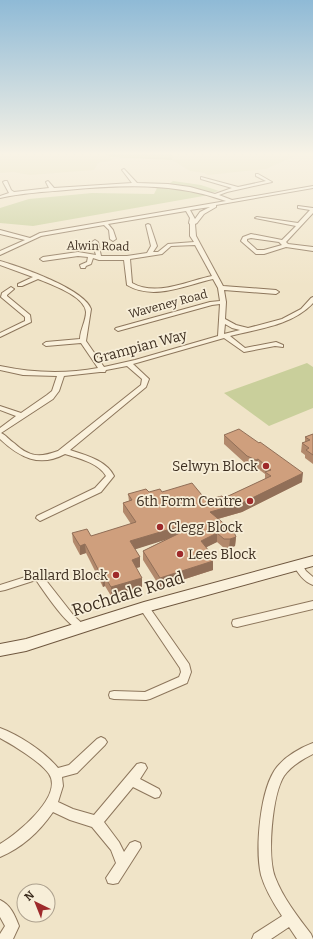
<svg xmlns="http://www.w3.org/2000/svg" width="313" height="939" font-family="Bitter,serif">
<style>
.farmland{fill:#e6deb5}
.green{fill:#c9cf9b}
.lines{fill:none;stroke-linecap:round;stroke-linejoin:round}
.minor-casing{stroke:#8d765c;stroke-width:2}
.secondary-casing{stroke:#6f573f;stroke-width:2}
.minor{fill:#faf1dc;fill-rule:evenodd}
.secondary{fill:#faf1dc;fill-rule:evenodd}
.wall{fill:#b2896c}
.shaded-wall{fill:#916f58}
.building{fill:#cf9f7d;stroke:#916f58}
.poi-dot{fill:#9e2a2b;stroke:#f7eed8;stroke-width:1.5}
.labels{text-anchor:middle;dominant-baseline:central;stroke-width:3.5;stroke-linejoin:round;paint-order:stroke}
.far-street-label{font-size:12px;fill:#3d2e20;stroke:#f7eed8}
.street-label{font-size:14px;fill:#3d2e20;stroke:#f7eed8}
.poi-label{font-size:14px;fill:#3d2e20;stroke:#f7eed8;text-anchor:end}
.near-street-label{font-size:17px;fill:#3d2e20;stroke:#f7eed8}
</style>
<rect width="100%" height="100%" fill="#f0e4c8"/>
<path class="farmland" d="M0,153H103L113,159L98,163L94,170L30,175L13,172L0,173Z
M173,153H295L297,155L266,169L208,175L204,173L190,171L172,160Z"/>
<path class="green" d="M103,153H173L172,160L111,157Z
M173,181L201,185L219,191L206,194L209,195L33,226L0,223V208L29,199L92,193L154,194L158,186L165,187Z
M307,363L313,367V408L269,426L224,393Z"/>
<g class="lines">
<g class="minor-casing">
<path id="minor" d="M124,169L137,183L168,184L190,187L215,194L232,188L201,179V177L238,187L266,181L256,176V174H258L272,182L227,192L219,195L232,200L313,186V188L216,205V207L204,214L197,223L195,224L196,236L223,286L276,290L279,292L276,294L224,290L226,302L225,319L236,325L248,328L282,319L301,309L311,298L313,297V303C293,325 258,329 230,336L245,348L276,342L283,345V347L275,346L244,352L224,338L133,364L149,379L146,387L70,450C85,455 106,460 114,476L101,492L40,521L36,518L37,516L95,488L106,476C99,463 78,458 65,454C39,468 19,457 0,439V428L16,416L0,410V406L21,413L47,395L52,391L57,376L23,375L0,370V366C33,373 65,374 98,368L81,343L46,346L43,344L46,342L80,339C80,330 86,321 86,312C85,296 50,284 38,279L22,286H18V284L33,277L0,265V261C21,267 84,289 91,309L86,341L104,367L135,360L218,336L220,304L212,305L118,331L115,329L116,328L210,302L220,301L218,288L213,279C185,285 154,301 127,285L124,260H99L93,258L91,264L86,266L85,268H81L80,265L87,262L88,257L78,256L43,261L40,259L43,257L78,252L96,255L92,242L95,240L98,242L101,256H127L147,253L151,246L146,225L148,224L150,225L157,246L153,252H158L168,244L194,242L190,236V224L189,223L190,218L186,211L108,224L113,230L116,239L113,241L110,239L109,230L104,225L41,236L0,255V251L25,240L0,234V230L30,238L40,233L226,201C174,182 121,185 66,190C44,192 22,193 0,198V196L9,193L3,182L5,181H7L11,190L14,192L49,188L46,182L48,181L54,188L132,183L122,170ZM210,207L200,212L195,219L190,210ZM195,245L212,276C187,281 156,297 132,283L130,259L162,254L171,246ZM225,324L232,328L240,330L224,334ZM127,366L142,379L141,385L58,451C39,458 29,457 14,443C9,440 6,435 1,433L53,399L59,391L64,376L100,372H105L106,370Z
M298,206L313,208V213L286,242L288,244L313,247V251L286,247L264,254H256L241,241L243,237L251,234L282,240L296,226L255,218L257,217L298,223L310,210L298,208ZM251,238L279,242L282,245L264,250H257L247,241V239Z
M11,287L14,289L7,295V296L30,315L31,322L0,337V333L25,321V317L1,297L2,293Z
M298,562L301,563L306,571L313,577V585C304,582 298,573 293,565L295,563Z
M38,573L41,574L74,616L86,627L85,630C71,634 44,591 36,580L5,590L0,591V585Z
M313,601V609L237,627L233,626L232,623L233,620L237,619Z
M144,603L147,604L189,664L191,672L187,683L150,699L146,700L114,699L110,698L109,695L110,692L114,691L145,692L179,677L181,672L180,668L139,607L141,604Z
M0,728C19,735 45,752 58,768L69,765L97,739L101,737L105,739L107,742L105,745L77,773L62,777L63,786L58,802L73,809L94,815L137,764L141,763L145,764L147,768L140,779L159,789L161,793L159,797L155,798L133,787L104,822L119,842L124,852L130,843L135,841L140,843L141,847L118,883L113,884L108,883L106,878L116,863L111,850L92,827L70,820L53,812C40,831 22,848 0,857V844C16,835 64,796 49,774C41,762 13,745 0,738Z
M313,743V754C303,759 291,766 284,776C272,795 267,856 275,877C283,898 298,917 311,934L313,939H297L289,927L271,939H252L254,934L282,916C274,904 265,889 261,875C255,849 260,788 277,767C286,756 300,748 313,743Z
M0,900C11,905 15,916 19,926L13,939H0V934L5,926L0,917Z"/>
</g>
<g class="secondary-casing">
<path id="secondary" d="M313,556V566L146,612L26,651L0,656V644L26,639L144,602Z"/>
</g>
<use href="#minor" class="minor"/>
<use href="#secondary" class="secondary"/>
</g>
<path class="wall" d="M313,434V464L305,458V455L301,452L302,443L305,442V437Z
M224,435L302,482L242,512L218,519L236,537L235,546L229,548H224L217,542L206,547L209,555L213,570L160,587L143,560V551L169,538L135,549L140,557V567L136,568L142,587L111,596L105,586L103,587L86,553L80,555L73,542L72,533L91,536L131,524L123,512V503L129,501L128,494L149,492H162L206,500L224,498L265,479V474L257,468L255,469L246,464L224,444Z"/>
<path class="shaded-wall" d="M258,459L257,468L255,469L256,460Z
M303,473L302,482L242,512L210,521V512Z
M184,525V534L130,551V541Z
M217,533V542L201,550V541Z
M236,537L235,546L229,548L230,539Z
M85,544L86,553L80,555V546Z
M140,557V567L132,569V560Z
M213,561V570L160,587V578Z
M102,577H105V586L103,587Z
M142,578V587L111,596V587Z"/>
<path class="building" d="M239,429L259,443L260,442L303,473L242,503L210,512L234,532L236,537L230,539H224L217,533L201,541L209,551H206L213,561L160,578L143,551L186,530L184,525L130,541L140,557L132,560L142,578L111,587L105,577H102L85,544L80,546L72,533L87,529L91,536L136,522L123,503L132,500L128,494L146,489L149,492L160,489L162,492L192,483L206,500L222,496L224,498L271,476L265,472L271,470L258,459L256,460L247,456L224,435Z
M313,434V455L306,450L309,448L302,443L310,440L305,437Z"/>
<linearGradient id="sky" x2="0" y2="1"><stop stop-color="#8fbad6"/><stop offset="0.54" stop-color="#f8f3e6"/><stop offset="1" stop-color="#f8f3e6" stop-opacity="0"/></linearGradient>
<rect width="313" height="285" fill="url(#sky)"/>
<g class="poi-dot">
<circle cx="266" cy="466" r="4"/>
<circle cx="250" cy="501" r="4"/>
<circle cx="160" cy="527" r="4"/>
<circle cx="180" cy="554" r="4"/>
<circle cx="116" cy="575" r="4"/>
</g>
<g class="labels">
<g class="far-street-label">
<text transform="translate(98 246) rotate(1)">Alwin Road</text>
<text transform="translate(168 304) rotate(-15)">Waveney Road</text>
</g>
<g class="street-label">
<text transform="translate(140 347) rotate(-15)">Grampian Way</text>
</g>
<g class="poi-label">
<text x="258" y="466">Selwyn Block</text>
<text x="242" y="501">6th Form Centre</text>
<text x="168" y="527" text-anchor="start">Clegg Block</text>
<text x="188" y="554" text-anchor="start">Lees Block</text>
<text x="108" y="575">Ballard Block</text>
</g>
<g class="near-street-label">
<text transform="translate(128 594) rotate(-17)">Rochdale Road</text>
</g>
</g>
<g transform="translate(36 903) rotate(317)"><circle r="19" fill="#f7eed8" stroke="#ada18e"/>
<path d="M0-3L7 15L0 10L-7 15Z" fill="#9e2a2b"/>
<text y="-6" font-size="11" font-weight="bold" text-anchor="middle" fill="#3d2e20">N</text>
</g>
</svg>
